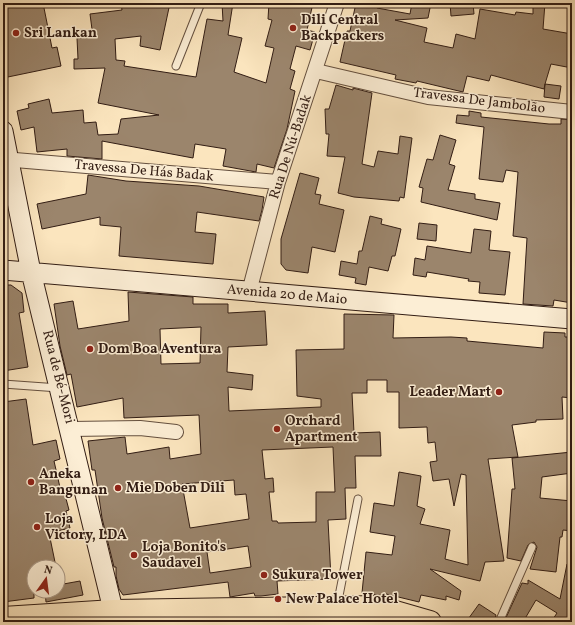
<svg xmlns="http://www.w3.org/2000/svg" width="575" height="625" font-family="Vollkorn,serif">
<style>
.building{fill:#9b856c;stroke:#321d14;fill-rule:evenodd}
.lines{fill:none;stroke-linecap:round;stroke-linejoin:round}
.lane-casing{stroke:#644f3e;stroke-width:9}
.street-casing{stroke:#644f3e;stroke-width:16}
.secondary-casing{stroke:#321d14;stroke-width:21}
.primary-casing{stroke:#321d14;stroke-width:24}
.lane{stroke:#fceed5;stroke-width:7}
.street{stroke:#fceed5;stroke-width:14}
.secondary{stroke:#fceed5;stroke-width:19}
.primary{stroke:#fbe5be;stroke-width:22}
.poi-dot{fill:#8f2418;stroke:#fceed5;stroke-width:1.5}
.labels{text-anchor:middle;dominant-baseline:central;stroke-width:3;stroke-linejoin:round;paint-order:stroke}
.poi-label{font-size:14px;font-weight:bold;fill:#321d14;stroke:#fceed5;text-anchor:start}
.street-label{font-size:14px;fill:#321d14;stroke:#fceed5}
</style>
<rect width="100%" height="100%" fill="#fbe5be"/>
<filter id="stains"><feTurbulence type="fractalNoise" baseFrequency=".005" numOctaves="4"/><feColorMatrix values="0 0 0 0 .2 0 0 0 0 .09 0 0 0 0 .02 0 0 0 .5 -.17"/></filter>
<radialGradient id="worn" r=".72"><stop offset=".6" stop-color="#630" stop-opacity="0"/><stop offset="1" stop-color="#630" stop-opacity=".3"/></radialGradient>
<path class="building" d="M4,3H43L52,48L57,47L61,66L3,78V22L6,21Z
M121,3H170L160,50L140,46L141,36L115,39L116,60L125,61L124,66L196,77L207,19L223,21L222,3H233L228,35L242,38L234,72L266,83L274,48L265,46L272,20L268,19L269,3H313L307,30L315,32L310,50L296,46L290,69L295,71L290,89L295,91L287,129L274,168L257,164L256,172L223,166L226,149L195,144L193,158L102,141V159L67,156V149L37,152L34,127L21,130L17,111L29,108L28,104L49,99L52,113L83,110L84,123L96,122L98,135L118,134L121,119L159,115L98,103L105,68L74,69V59H78L77,38L93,37L90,14L122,10Z
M356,3H378L377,8L410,14L412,3H431L428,18L395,20L427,28L424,42L453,48L456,34L475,39L480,9L515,15L516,12L533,14V3H545L543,29L572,34V68L551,64L545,84L561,86L559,99L544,97L545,84L544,89L491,75L489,81L467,76L463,92L417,81L416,83L395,79L396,75L340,62L347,31H350Z
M450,3H473L474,14L451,16Z
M336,85L353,90V88L372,93L362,164L374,167L378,151L398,154L400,136L412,138L404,198L400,197L399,201L354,197L338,193L345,157L327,156L329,134H326L325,109H329Z
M469,111L481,113V117L549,124H561V119L572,120V303L554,300L553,306L523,304L527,238L513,236L518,172L506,170L503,182L479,179L484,127L456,123L457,115L469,116Z
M440,135L456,140L449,164L455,166L448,190L475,194V199L500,203L497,220L421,202L423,188L419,187L427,159L433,160Z
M300,173L319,178L315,194L321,195L319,204L344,210L335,252L312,247L308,273L286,270L281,264V239Z
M88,175L126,181L199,186L264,197L262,210L259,221L197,212L195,232L216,234L213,264L119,256L121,227L100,225V217L42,229L37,204L86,194Z
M370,216L382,219L381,224L401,229L395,256H392L388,271L369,267L366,285L355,283L356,278L339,275L341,261L357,264L359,251H362Z
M419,223L437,225L436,241L417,239Z
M474,229L491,231L489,250L510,252L505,295L479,293L480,282L468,281L469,279L427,272L426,277L413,275L415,258L425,260L427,246L471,253Z
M3,285H11L22,293L24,312L19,313L28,367L3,371Z
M128,292L193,297V304H228V313L265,311L267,345L228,347L227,372L253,375L252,390L228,387L229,411L321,407V399L297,396L296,350L344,349V314L394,315L393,338L451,337L467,338V341L543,348L544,332L565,333V337H572V398L562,397L563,419L536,420V422L512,425L518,457L488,459L504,561L485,562L480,581L430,569L461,591L459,600L446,596V600L421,595L419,602L386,594L385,596L362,593L366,552L392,555L395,536L370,532L374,503L394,506L399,472L421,476L417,506L425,509L420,524L450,530L445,559L468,565L466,475L461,474L454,506L449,479L433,481L430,462L437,461L435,442L428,443L427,427L399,428V392H387V380H367V393H352L354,433L380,432L381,456H355L356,488H345L346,519L328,520L331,579L277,581L278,594L261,596H255L254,593L230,597L228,582L123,595L119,589L116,576V567H114L102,518L95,470H92L88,441L125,437L127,454L169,447L170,459L201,454L199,415L124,418L123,398L77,407L71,374L67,375L60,346L54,304L73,301L78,329L129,321ZM201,327L200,363L161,364L160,329ZM333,447L335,492H316V522L278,523L277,521H272L269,492H274L273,478L265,479L262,450ZM234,480L235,495L246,494L249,519L190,528L182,484ZM248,546L251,567L210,573L207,552Z
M26,399L33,445L56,440L60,459L54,461L61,492L64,491L69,510L66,511L70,528L49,533L56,567H34V598L3,602V402Z
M572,452V473L542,477L540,498L572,501V531L563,530L562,537H560L556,572L530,569L537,547L534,542L528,545L521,561L507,558L512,489H515L512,458Z
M567,564L572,565V617L569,622H551L557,613L536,600L523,622H504L522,583L528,584V580L560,599Z
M80,581L83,595L46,602L45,591H58V585Z
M479,604L496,615L494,622H466Z"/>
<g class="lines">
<g class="lane-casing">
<path id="lane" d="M176,66L201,3
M3,384L59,388
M337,606L358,499
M499,622L532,547"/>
</g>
<g class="street-casing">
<path id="street" d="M316,71L428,97L572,112
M3,159L278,182
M249,292L278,182L337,3
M71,429L140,428L176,432"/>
</g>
<g class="secondary-casing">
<path id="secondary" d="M3,131L31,272L116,622
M3,270L572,319"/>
</g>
<g class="primary-casing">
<path id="primary" d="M3,618L114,611L378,607L430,622"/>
</g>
<use href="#lane" class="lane"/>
<use href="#street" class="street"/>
<use href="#secondary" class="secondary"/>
<use href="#primary" class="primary"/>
</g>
<g class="poi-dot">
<circle cx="293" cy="28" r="4"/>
<circle cx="16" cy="33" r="4"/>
<circle cx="90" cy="349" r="4"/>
<circle cx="499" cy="392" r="4"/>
<circle cx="277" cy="429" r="4"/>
<circle cx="31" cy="482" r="4"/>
<circle cx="118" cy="488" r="4"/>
<circle cx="37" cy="527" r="4"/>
<circle cx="134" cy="555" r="4"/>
<circle cx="264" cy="575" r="4"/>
<circle cx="278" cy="599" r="4"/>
</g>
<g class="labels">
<g class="poi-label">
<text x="301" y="20">Dili Central<tspan x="301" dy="16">Backpackers</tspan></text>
<text x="24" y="33">Sri Lankan</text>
<text x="98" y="349">Dom Boa Aventura</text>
<text x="491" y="392" text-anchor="end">Leader Mart</text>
<text x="285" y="421">Orchard<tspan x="285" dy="16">Apartment</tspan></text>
<text x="39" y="474">Aneka<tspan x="39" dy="16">Bangunan</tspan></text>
<text x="126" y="488">Mie Doben Dili</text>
<text x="45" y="519">Loja<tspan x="45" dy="16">Victory, LDA</tspan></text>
<text x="142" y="547">Loja Bonito's<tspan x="142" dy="16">Saudavel</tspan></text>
<text x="272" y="575">Sukura Tower</text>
<text x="286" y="599">New Palace Hotel</text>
</g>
<g class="street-label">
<text transform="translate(479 101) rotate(7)">Travessa De Jambolão</text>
<text transform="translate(291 147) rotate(-72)">Rua De Nú-Badak</text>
<text transform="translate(144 171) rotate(5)">Travessa De Hás Badak</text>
<text transform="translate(287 295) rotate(5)">Avenida 20 de Maio</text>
<text transform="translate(58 377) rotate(76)">Rua de Bé-Mori</text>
</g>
</g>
<rect width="575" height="625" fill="none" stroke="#fbe5be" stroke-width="16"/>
<rect x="4" y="4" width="567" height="617" fill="none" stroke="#321d14" stroke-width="2"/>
<rect x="8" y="8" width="559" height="609" fill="none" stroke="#321d14"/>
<g transform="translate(46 579) rotate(14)"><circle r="19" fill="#fceed5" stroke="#ab9a88"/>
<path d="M0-3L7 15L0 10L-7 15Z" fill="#8f2418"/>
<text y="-6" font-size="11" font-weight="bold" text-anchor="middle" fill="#321d14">N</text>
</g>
<rect width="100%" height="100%" filter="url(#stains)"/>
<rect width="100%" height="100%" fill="url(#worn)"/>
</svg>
